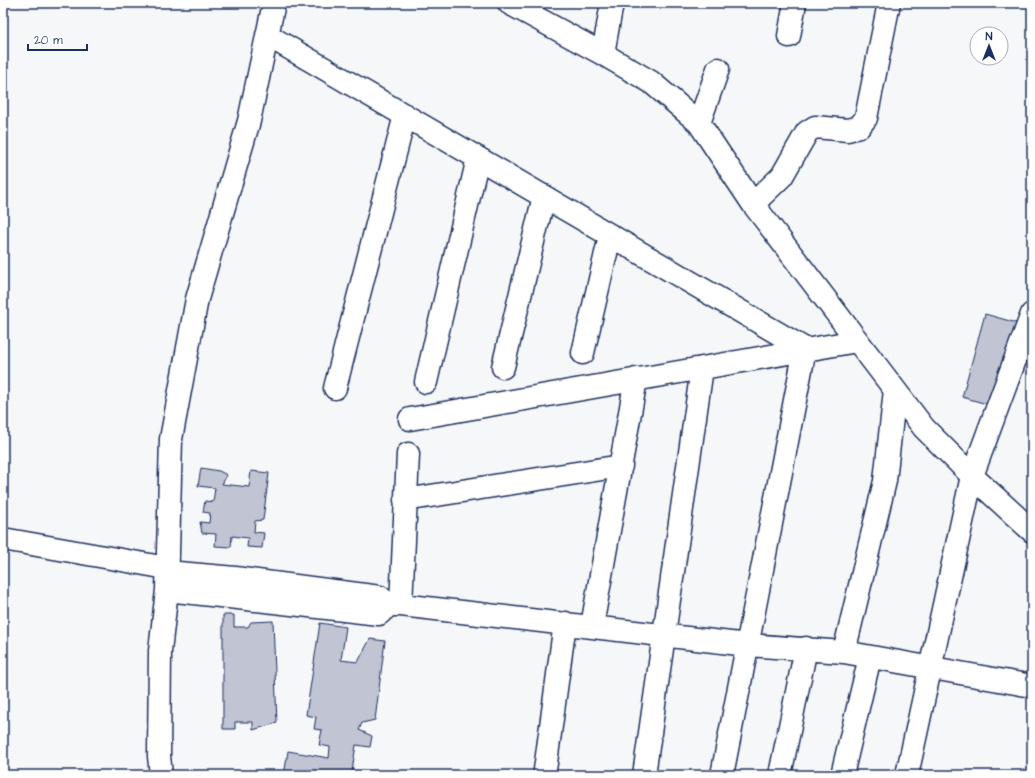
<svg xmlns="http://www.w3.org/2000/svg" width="1035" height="778" font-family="'Architects Daughter',sans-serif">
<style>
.building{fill:#c0c4d3;stroke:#1b2f5e}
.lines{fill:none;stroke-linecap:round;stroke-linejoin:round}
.minor-casing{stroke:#1b2f5e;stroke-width:25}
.minor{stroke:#fff;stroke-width:22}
</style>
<rect width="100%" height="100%" fill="#f6f7f9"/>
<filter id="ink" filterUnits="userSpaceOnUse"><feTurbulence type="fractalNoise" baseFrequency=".025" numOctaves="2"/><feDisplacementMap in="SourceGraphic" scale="8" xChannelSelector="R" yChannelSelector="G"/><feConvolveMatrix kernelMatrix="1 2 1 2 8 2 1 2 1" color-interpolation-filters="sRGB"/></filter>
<g filter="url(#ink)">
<path class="building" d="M985,314L1017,323L994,406L962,397Z
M201,468L219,471L227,475L222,484L249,487L251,471L269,473L263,520L255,521L254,532L264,533L262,548L247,547L248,538L232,536L231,547L215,546L216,534L202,533L200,522L209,523L210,513L203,512L205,501L213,502L215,488L198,486Z
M223,615H234V627H248L251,622L273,621L277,723L253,730V722H235V729H223Z
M320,623L346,627L341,660L358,662L370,639L385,641L375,720L362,723L359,730L372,736L370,747L356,745L352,771L367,773V775H284L288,751L329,758L330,747L319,745L322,730L314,729L316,717L306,715Z"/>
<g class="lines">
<g class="minor-casing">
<path id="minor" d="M509,3L603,54L651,82L699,123L753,204L924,428L972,476L1032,531
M267,35L805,349L722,775
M789,36L795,3
M603,54L612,3
M699,123L718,69
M753,204L782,176L807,132L815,127L848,130L859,127L866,118L889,3
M583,353L610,236
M503,367L544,196
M426,382L478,158
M335,388L405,115
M410,419L857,341
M405,500L621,466
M3,539L167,568
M167,572L235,578L380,597L389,605
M167,590L379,614L389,605H401L748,645L844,652L885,481L895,390
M401,605L408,454
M592,626L636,379
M844,652L1032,686
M545,770L565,623
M161,775L159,756L160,651L167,590L171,439L197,299L249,121L274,3
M644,775L702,368
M780,775L806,648
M842,775L870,657
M907,775L972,476L1032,314"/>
</g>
<use href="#minor" class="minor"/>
</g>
</g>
<rect width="1035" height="778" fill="none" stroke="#fff" stroke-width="16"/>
<rect x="8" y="8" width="1019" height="762" fill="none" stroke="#1b2f5e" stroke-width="1.5" filter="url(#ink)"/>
<g transform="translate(989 46)"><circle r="19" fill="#ffffff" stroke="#a4acbf"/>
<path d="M0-3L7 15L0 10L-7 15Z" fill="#1b2f5e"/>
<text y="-6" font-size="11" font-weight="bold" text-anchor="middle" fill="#1b2f5e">N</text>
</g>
<path d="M28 44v6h59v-6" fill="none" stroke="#1b2f5e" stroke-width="2"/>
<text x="34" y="44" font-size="12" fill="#1b2f5e" stroke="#ffffff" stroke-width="3" paint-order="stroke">20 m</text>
</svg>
